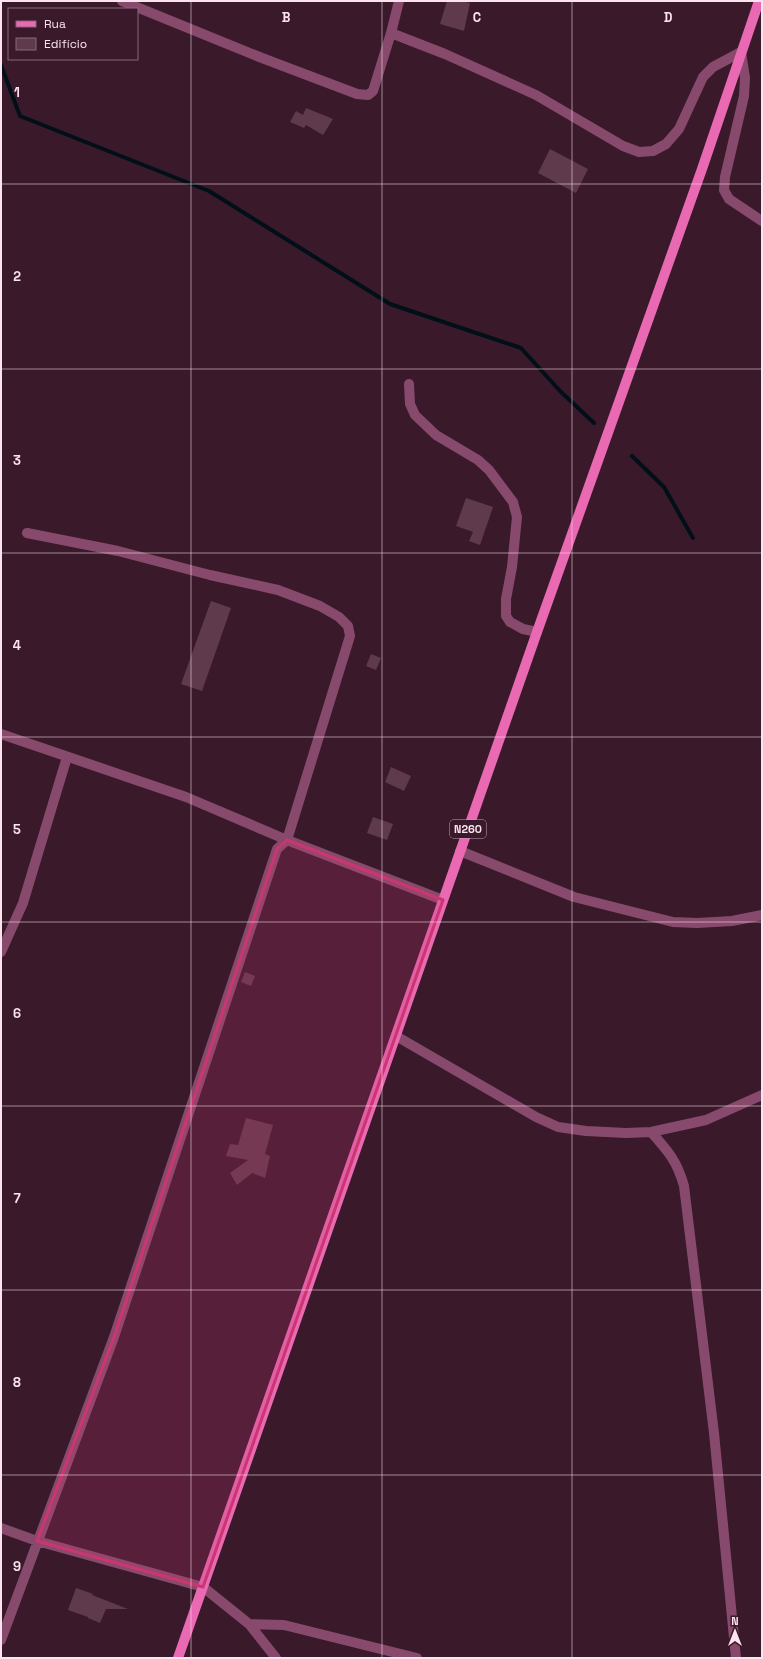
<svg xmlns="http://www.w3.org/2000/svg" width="763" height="1659" font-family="'Space Grotesk',sans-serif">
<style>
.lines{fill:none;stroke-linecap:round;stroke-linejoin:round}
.stream{stroke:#011018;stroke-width:4}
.building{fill:#5f3a4d}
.minor{stroke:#884a6c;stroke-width:10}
.primary{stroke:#e969b2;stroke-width:10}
.marked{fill:#cb3671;fill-opacity:0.2;stroke:#cb3671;stroke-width:3;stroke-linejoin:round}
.grid{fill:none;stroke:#fbe3ef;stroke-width:1;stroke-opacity:0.55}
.labels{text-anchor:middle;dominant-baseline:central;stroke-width:3.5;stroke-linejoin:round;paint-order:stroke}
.shield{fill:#3a192b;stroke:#c1a6b4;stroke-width:1}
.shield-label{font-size:11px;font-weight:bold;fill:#fbe3ef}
.grid-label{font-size:13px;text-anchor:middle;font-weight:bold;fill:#fbe3ef;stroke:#3a192b;stroke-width:3.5;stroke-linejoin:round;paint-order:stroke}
</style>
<rect width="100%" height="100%" fill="#3a192b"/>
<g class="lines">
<path class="stream" d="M1,65L20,116L209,191L390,304L521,348L560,391L594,423
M632,456L664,487L693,538"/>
</g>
<path class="building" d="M447,1H461L470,3L464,31L440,24Z
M306,108L333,119L323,135L306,125L304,128L290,122L296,111L303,115Z
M550,149L588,169L576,193L538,173Z
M466,498L493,507L480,545L469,541L473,532L456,526Z
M211,601L231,608L202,691L181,684Z
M371,654L381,658L376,670L366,666Z
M391,767L411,776L404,791L385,782Z
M373,817L393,824L387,840L367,833Z
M245,972L255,976L251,986L241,982Z
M246,1118L273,1125L265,1154L270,1156L265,1178L252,1173L237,1185L230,1173L248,1160L226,1156L230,1144L238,1145Z
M76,1588L93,1594L92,1595L128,1609H106L100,1623L88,1618V1617L68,1610Z"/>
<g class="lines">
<path class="minor" d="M122,1L262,58L357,94L368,95L373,91L391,33L399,1
M391,33L445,54L536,95L623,146L639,152L653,151L666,144L679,129L703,77L713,67L741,52L745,78L744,96L725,177L724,190L729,199L762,221
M409,384L410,404L415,415L436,435L478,460L489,470L513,502L517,517L512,567L506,599V616L510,622L523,629L537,632
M1,734L186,797L287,840L443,900
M460,851L574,897L673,922L697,923L732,921L762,915
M1,952L23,903L67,757
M396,1036L536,1117L558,1127L586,1131L626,1133L651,1132L706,1120L762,1095
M651,1132C668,1151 677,1161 684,1186L714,1433L736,1658
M1,1528L37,1541L203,1587L249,1624L276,1658
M249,1624L284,1625L417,1658
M1,1640L114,1337L277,849L287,840L350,636L348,626L339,617L320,606L278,590L210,575L118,551L27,533"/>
<path class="primary" d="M178,1658L537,632L702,169L759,1"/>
</g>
<path class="marked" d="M287,840L443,900L203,1587L37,1541L114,1337L277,849Z"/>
<path class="grid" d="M191,1V1658M382,1V1658M572,1V1658M1,184H762M1,369H762M1,553H762M1,737H762M1,922H762M1,1106H762M1,1290H762M1,1475H762"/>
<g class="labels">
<rect class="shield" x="450" y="820" width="36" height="18" rx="3"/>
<g class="shield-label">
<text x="468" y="829">N260</text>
</g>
</g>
<g class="grid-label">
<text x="286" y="22">B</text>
<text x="477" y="22">C</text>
<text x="668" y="22">D</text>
<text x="17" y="97">1</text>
<text x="17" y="281">2</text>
<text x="17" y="465">3</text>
<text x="17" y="650">4</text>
<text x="17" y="834">5</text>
<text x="17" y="1018">6</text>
<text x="17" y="1203">7</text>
<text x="17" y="1387">8</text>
<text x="17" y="1571">9</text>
</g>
<rect width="763" height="1659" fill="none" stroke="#fbe3ef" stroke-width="4"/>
<rect x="8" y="8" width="130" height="52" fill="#3a192b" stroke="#876a79"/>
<rect x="16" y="21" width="20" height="6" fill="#e969b2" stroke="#876a79"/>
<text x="44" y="28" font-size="12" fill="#fbe3ef">Rua</text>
<rect x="16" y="38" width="20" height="12" fill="#5f3a4d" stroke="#876a79"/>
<text x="44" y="48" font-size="12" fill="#fbe3ef">Edifício</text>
<g transform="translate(735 1631)" stroke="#3a192b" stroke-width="3" paint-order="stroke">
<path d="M0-3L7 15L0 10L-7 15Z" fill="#fbe3ef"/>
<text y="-6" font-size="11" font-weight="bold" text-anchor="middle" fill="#fbe3ef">N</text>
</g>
</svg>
